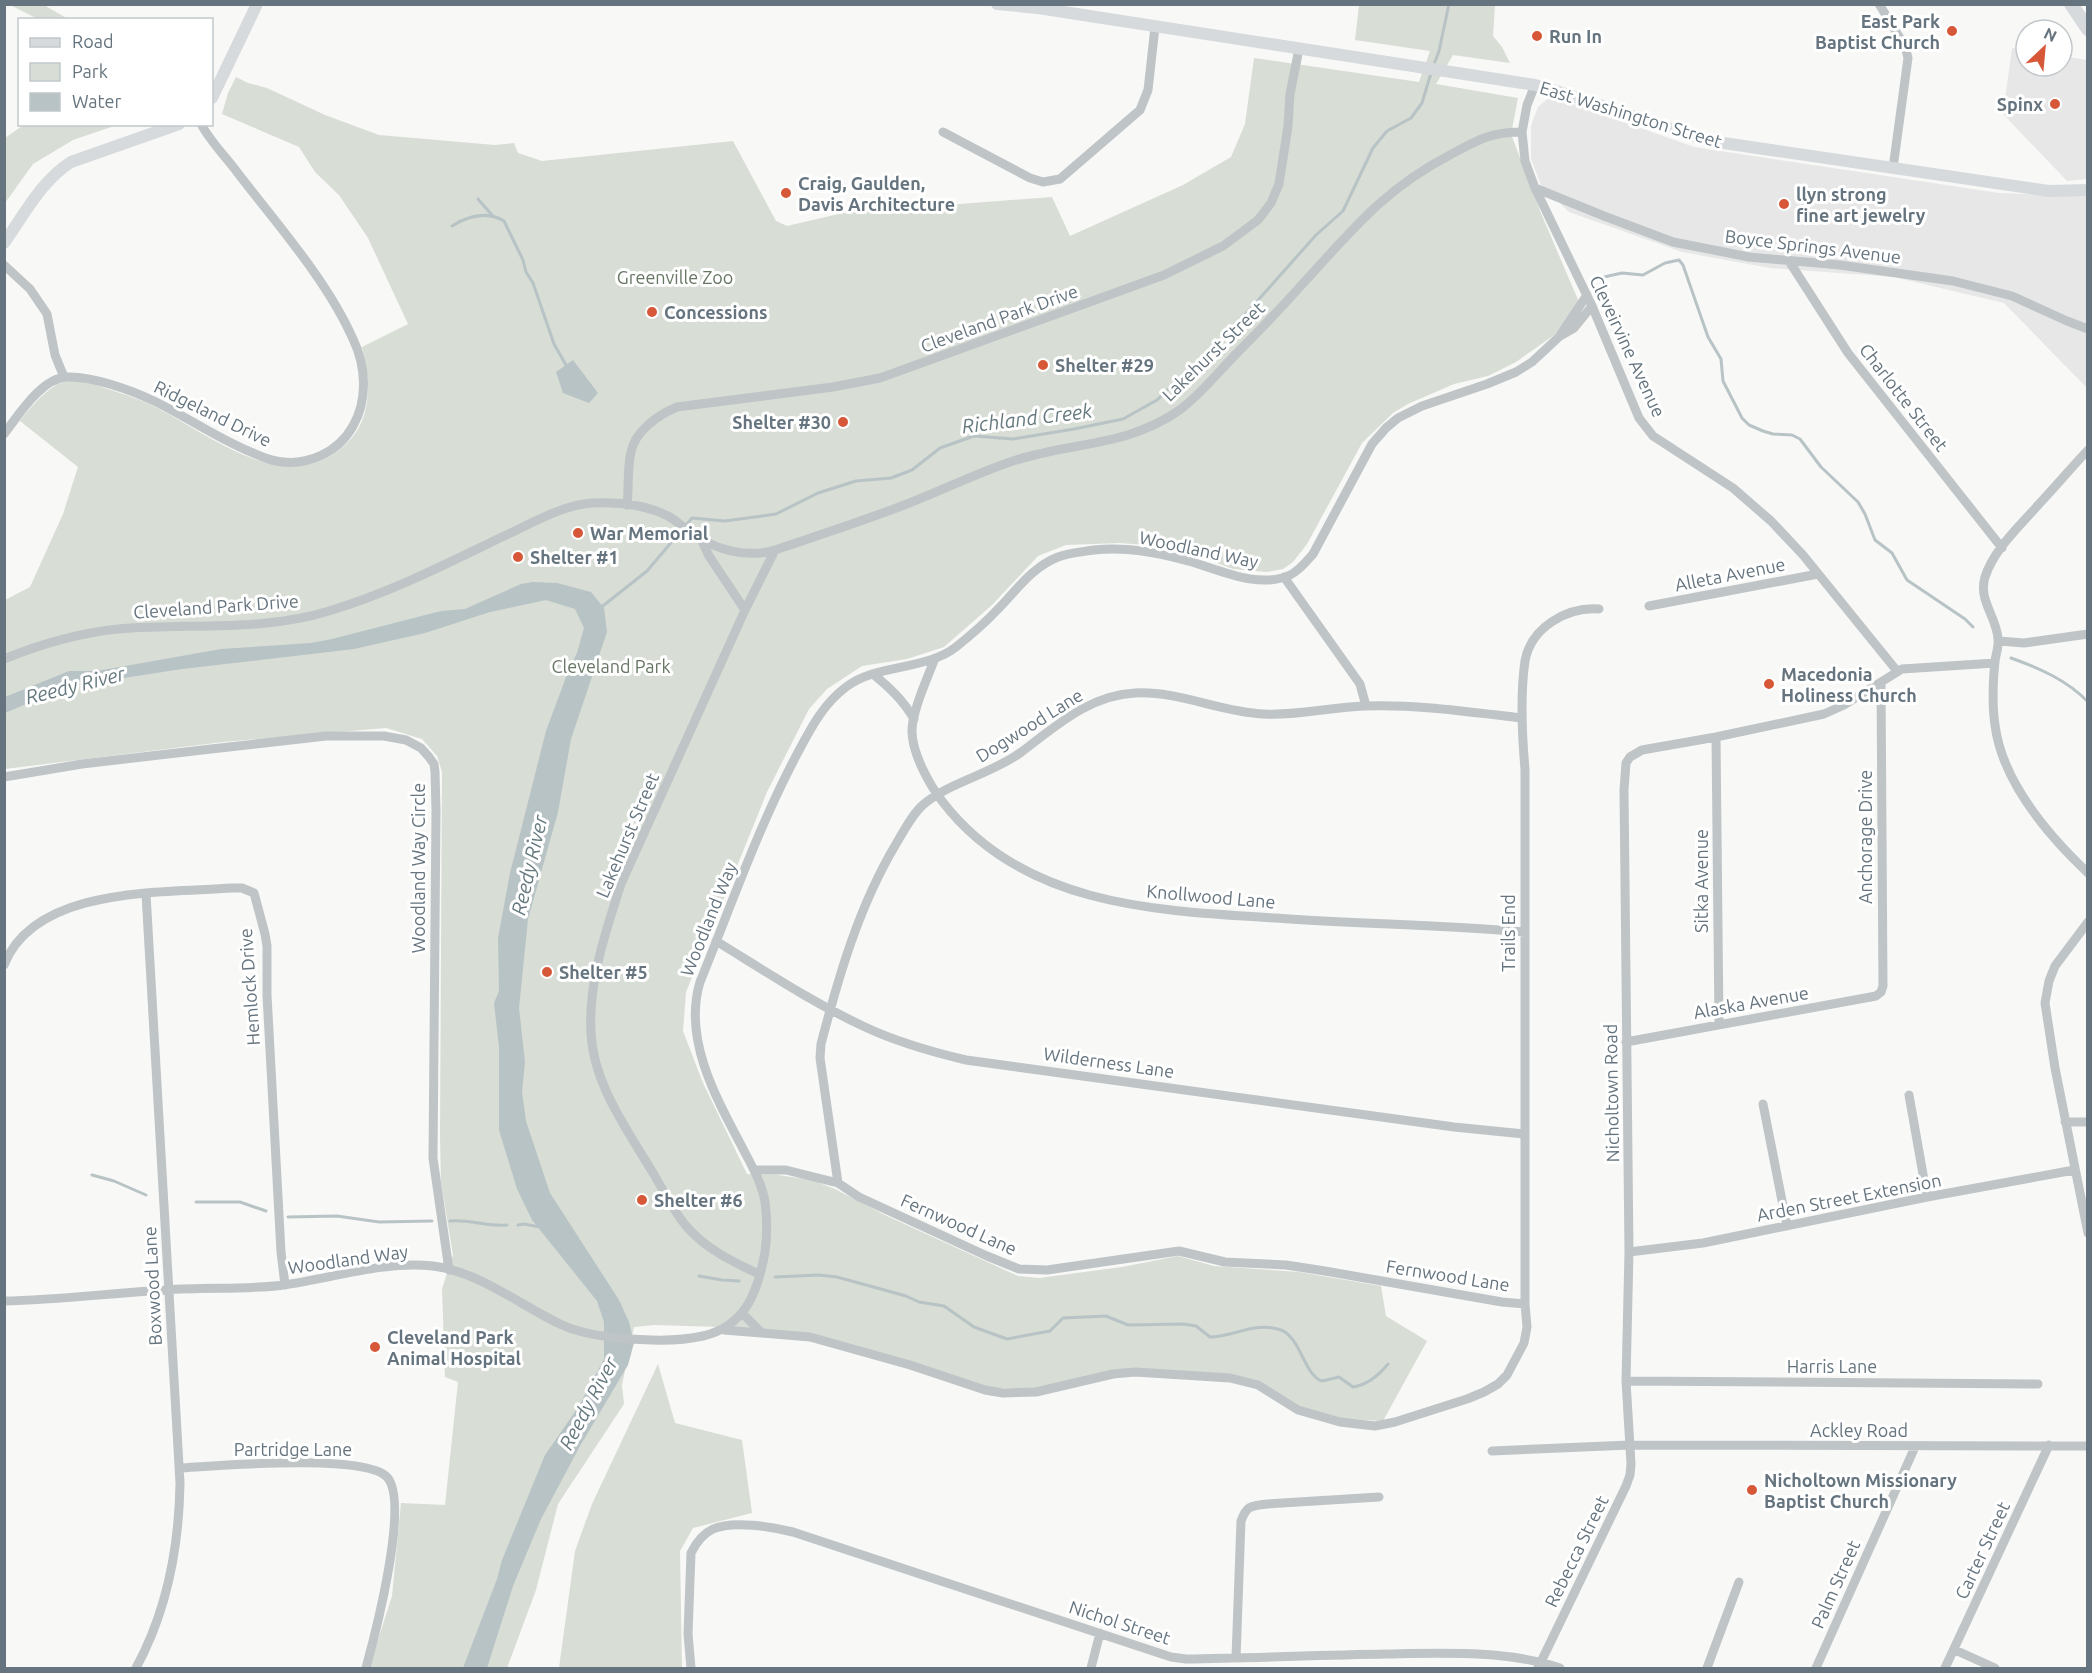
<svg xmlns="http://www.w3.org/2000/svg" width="2092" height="1673" font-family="Ubuntu,sans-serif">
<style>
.built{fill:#e6e7e6}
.green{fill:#d8ddd5}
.water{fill:#b8c3c6}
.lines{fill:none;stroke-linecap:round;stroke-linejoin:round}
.stream{stroke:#b8c3c6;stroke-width:3}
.street{stroke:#bfc4c7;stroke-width:9}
.secondary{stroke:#d6dadd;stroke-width:12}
.primary{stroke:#d6dadd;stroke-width:14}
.poi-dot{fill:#d65838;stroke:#fff;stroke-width:2}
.labels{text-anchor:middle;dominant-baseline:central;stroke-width:6;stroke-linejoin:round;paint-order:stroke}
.poi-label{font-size:18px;font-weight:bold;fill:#65747e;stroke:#fff;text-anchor:start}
.street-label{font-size:18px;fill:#65747e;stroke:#fff}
.park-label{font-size:18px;fill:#677764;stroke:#fff}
.water-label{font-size:20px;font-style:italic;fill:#65797f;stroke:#fff}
</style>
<rect width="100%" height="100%" fill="#f8f8f6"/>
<path class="built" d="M2012,48L2026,50V66H2062V56L2087,60V179L2067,181L2003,114Z
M1551,96L1694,147L1999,193L2087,196V388L2004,303L1894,277L1770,268L1682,252L1569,212L1541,185L1531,159V126L1538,107Z"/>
<path class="green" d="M10,5H44L68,19H38Z
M1359,5H1495L1493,36L1502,47L1510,63L1453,55L1436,84L1518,98L1511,134L1540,211L1579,302L1560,331L1516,362L1488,376L1454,384L1408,404L1393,413L1362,443L1307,544L1293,562L1283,569L1267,572L1233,569L1195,555L1158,546L1120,543L1066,545L1038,556L992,605L944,647L907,659L862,666L827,689L809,709L767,792L686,992L683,1031L703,1083L747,1174L778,1175L812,1180L835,1189L887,1216L1018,1276L1039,1278L1122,1267L1178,1256L1214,1266L1299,1272L1381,1286L1386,1316L1427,1341L1383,1421L1343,1419L1303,1411L1256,1381L1172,1370L1030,1389L992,1388L914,1362L753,1328L654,1325L634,1327L622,1385L624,1404L558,1504L536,1590L507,1668H369L392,1596L401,1503L445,1505L458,1382L445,1377L442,1289L453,1255L441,1182L440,1137L442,772L437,756L422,739L386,728L223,742L5,769V600L30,587L63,514L78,467L20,421C29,409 48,386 64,382C77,378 96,385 108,389C126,395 143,400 159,409C215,438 286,498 345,445C374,419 370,380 362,347L408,324L368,238L339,195L315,172L299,147L222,114L228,93L236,77L248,83L267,88L325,115L379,135L495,145L514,143L518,153L542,161L733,141L776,221L787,226L843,213L1052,197L1070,236L1183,185L1231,157L1245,124L1254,58L1419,82L1430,51L1355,40Z
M25,124H117V125L73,140L33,164L5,203V138Z
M658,1364L675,1423L742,1440L752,1513L693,1528L680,1551L682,1668H559L575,1551L592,1504Z"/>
<path class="water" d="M573,360L598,393L589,403L563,393L556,372Z
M533,582L557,583L591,592L604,608L607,632L571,739L558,812L528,919L519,1008L525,1062L522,1092L526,1121L550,1193L619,1300L629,1322L634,1343L628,1365L580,1446L541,1519L513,1586L487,1668H463L497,1579L502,1560L545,1455L579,1406L604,1359V1322L597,1301L532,1220L517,1189L499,1130V1047L494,1003L499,991L498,938L510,873L546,731L569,669L577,653L584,628L575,609L546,600L490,612L425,633L354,649L182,669L66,687L5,713V697L69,671H97L221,649L311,643L332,639L441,611L465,609L521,584Z"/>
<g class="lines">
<path class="stream" d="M1433,67L1439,51L1449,4
M478,199L492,215
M452,226C468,216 487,211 504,221L523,260L526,272L533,283L554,344L566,365
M1595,279L1622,273L1643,275L1665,263L1679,260L1683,265L1708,337L1721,359L1723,381L1742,418L1749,425L1763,431L1773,434L1792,435L1800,439L1821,467L1858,502L1865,514L1875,540L1892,553L1907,580L1965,619L1973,627
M599,609L647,571L692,518L725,521L776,514L818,493L856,481L891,478L912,470L940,448L974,436L1013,439L1074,429L1123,419L1157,400L1236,325L1316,235L1343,211L1373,148L1387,131L1411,118L1422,103L1431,73
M2011,658C2039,668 2067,680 2088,702
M92,1175L114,1181L146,1195
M196,1202H240L266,1211
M288,1217L337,1216L379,1222L432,1221
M450,1221C469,1219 488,1227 507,1225
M518,1225L524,1224L540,1227
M699,1276L722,1280L739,1281
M775,1277L819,1275L837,1277L906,1296L919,1302L944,1306L974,1327L1007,1339L1050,1331L1063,1318L1106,1316L1128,1325L1183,1324L1196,1326L1210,1337C1233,1337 1256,1321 1281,1330C1301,1338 1304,1375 1322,1381L1339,1377L1353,1387C1367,1385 1379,1375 1388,1364"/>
<path class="street" d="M1879,4L1905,46L1908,58L1893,168
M1535,85L1527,105L1522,132L1525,161L1535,188L1592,306L1639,418L1653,436L1733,488L1771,521L1803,555L1897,671
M943,132L1030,178L1043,182L1060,179L1140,110L1148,90L1155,27
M1535,188L1604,216L1673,242L1749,257L1840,265L1953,281L2012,296L2067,321L2088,329
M1789,261L1848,353L2002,548
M4,265L30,289L47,314L55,355L64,377
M1561,334L1587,295
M4,434C18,416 41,378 67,377C92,376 131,390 154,401C185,416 214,436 246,450C256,454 265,459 276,461C306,467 338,453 353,426C368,400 366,366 353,339C327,280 276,223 237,172C225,156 210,141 201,124
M2088,450C2071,468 2056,486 2039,504C2020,526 1994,549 1985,577C1978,601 1997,617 1998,639C1999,646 1996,654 1995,661C1993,681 1992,705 1995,725C2002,781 2048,835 2088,873
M627,505C629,488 627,469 631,452C635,431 658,415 677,407L833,387L880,378L1164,275L1223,246L1258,220L1271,203L1279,184L1288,126L1290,94L1299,49
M701,539L709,556L745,610
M1284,577L1360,684L1366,706
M1649,606L1818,574
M1999,641L2024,643L2088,634
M935,658C928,677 912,711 912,731C912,753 929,784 942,801C1022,906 1156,911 1276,918C1359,924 1442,925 1525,932
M4,659C41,644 78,633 118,629C187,623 262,632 329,611C389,593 444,565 500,538C527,526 563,504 593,503C617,502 646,505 668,516C677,521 685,529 694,534C717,551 748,558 775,550
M873,674C890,688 903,700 914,719
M1716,737L1719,1024
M4,777L82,764L211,749L326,736H384L406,740L421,748L429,757L434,764L435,772L436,810L433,1158L449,1270
M2088,922L2055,966L2049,981L2045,1003L2055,1068L2088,1233
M716,941C765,971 813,1003 865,1027C897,1042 932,1052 966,1060L1454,1127L1524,1134
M4,965C35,886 163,893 232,888H242L254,893L265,934L267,946V995L281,1252L285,1285
M1626,1042L1876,996L1881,992L1883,986L1881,683
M1909,1095L1927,1197
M1763,1104L1787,1226
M2065,1122H2088
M754,1170H786L838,1183L859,1197L987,1256L1019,1269L1047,1270L1179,1251L1225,1262L1286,1265L1325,1271L1502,1302L1525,1304
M838,1183L820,1058L821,1044C839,975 859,906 896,844C904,831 912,814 924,804C950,782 991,774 1020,753C1055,727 1089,695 1135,693C1180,691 1220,712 1264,714C1298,716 1331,707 1364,706C1417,704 1470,712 1522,718
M1629,1252L1703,1243L1927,1197L2074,1170
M759,1274C733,1262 706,1249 687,1227C673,1211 664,1191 653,1173C627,1129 593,1084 591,1032C588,983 606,930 621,884L745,610L775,550C814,537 853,524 891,510C933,495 971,475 1013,461C1073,441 1126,448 1181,409C1202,393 1220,370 1239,351C1259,331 1279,310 1298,289C1349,234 1382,190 1450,155C1477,140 1491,132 1522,132
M4,1301C58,1300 112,1293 166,1290C206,1287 245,1290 284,1285C333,1278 383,1261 433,1266C480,1272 518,1304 560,1324C592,1340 668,1344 703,1336C746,1326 758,1291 765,1252C767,1237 767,1217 765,1202C762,1182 750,1163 741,1145C715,1096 683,1038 700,982C731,906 758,828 796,756C810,730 822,705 846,687C878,663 925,671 956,647C971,635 984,624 997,610C1016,591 1032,567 1058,557C1069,553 1082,552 1094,550C1126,546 1161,553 1192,562C1222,571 1259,589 1290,575C1299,571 1306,562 1313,554L1372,444L1386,428L1398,418L1422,406L1487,384L1516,372L1532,362L1560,336L1574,328L1592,306
M742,1313L762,1333
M724,1330L810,1337L910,1365L985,1390L1003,1393L1036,1392L1113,1374L1135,1372L1230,1378L1258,1385L1298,1410L1340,1422L1375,1426L1395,1422L1467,1399L1484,1392L1498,1384L1507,1375L1524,1343L1527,1327L1525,1304V769C1522,735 1520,695 1525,661C1531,627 1567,607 1599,609
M1626,1381L2038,1384
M1492,1451L1630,1445L2088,1446
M180,1468C216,1466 365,1453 387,1477C410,1502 375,1635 366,1668
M1955,1650L1995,1668
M1236,1658L1241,1521C1247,1505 1251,1506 1267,1504L1379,1497
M136,1668C167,1611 179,1548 180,1483L146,894
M691,1668L688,1634L691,1553C696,1543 702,1534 713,1529C733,1520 772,1527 793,1532L1171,1657L1186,1659C1253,1658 1320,1655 1387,1654C1442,1653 1508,1650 1560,1668
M1091,1668L1100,1633
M1538,1668L1626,1486L1630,1475L1631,1464L1626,1381L1629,1252L1624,790L1626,763L1630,757L1642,750L1716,737L1824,714L1844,705L1902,669L1995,663
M1707,1668L1739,1582
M1816,1668L1915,1447
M1945,1668L2049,1445"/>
<path class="secondary" d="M997,4L1038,8L1535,85C1594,101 1651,124 1710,141L2049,191L2088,190
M212,98L257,4
M4,243C24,215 41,181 71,162L179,124"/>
<path class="primary" d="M2071,4L2088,29"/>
</g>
<g class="poi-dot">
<circle cx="1952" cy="31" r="6"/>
<circle cx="1537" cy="36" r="6"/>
<circle cx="2055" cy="104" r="6"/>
<circle cx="786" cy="193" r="6"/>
<circle cx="1784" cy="204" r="6"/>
<circle cx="652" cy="312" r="6"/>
<circle cx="1043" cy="365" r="6"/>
<circle cx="843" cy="422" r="6"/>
<circle cx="578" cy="533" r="6"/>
<circle cx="518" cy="557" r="6"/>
<circle cx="1769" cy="684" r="6"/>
<circle cx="547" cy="972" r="6"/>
<circle cx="642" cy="1200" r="6"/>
<circle cx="375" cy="1347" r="6"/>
<circle cx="1752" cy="1490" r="6"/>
</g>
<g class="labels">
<g class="poi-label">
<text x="1940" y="21" text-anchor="end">East Park<tspan x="1940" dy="21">Baptist Church</tspan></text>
<text x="1549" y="36">Run In</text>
<text x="2043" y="104" text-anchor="end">Spinx</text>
<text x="798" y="183">Craig, Gaulden,<tspan x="798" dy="21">Davis Architecture</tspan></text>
<text x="1796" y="194">llyn strong<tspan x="1796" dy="21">fine art jewelry</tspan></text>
<text x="664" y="312">Concessions</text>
<text x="1055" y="365">Shelter #29</text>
<text x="831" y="422" text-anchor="end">Shelter #30</text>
<text x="590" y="533">War Memorial</text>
<text x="530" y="557">Shelter #1</text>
<text x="1781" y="674">Macedonia<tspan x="1781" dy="21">Holiness Church</tspan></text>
<text x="559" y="972">Shelter #5</text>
<text x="654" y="1200">Shelter #6</text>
<text x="387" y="1337">Cleveland Park<tspan x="387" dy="21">Animal Hospital</tspan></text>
<text x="1764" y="1480">Nicholtown Missionary<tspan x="1764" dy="21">Baptist Church</tspan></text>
</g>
<g class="street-label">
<text transform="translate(1631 114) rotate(17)">East Washington Street</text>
<text transform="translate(1813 246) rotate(7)">Boyce Springs Avenue</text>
<text transform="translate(999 318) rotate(-20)">Cleveland Park Drive</text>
<text transform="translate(1628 346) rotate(65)">Cleveirvine Avenue</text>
<text transform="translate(1213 351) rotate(-44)">Lakehurst Street</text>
<text transform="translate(1904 397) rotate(52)">Charlotte Street</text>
<text transform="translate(213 413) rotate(26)">Ridgeland Drive</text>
<text transform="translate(1199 549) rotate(12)">Woodland Way</text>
<text transform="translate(1730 574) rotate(-11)">Alleta Avenue</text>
<text transform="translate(216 606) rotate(-4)">Cleveland Park Drive</text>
<text transform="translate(1029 725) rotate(-32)">Dogwood Lane</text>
<text transform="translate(627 835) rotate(-67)">Lakehurst Street</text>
<text transform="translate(1865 837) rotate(-90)">Anchorage Drive</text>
<text transform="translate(418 868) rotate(-90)">Woodland Way Circle</text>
<text transform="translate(1701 881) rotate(-90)">Sitka Avenue</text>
<text transform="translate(1211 896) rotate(5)">Knollwood Lane</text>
<text transform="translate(708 919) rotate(-68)">Woodland Way</text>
<text transform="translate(1508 933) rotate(-90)">Trails End</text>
<text transform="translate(249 987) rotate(-94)">Hemlock Drive</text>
<text transform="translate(1751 1002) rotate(-10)">Alaska Avenue</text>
<text transform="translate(1109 1062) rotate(8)">Wilderness Lane</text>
<text transform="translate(1611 1093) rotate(-91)">Nicholtown Road</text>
<text transform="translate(1849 1197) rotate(-11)">Arden Street Extension</text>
<text transform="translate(959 1224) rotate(24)">Fernwood Lane</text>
<text transform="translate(348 1259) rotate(-8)">Woodland Way</text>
<text transform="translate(1448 1275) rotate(9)">Fernwood Lane</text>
<text transform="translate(152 1286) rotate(-93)">Boxwood Lane</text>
<text x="1832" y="1366">Harris Lane</text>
<text x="1859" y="1430">Ackley Road</text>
<text x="293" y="1449">Partridge Lane</text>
<text transform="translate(1982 1550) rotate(-65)">Carter Street</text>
<text transform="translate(1576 1551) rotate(-64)">Rebecca Street</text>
<text transform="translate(1835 1584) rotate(-66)">Palm Street</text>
<text transform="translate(1120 1622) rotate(18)">Nichol Street</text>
</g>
<g class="park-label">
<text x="675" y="277">Greenville Zoo</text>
<text x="611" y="666">Cleveland Park</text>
</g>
<g class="water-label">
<text transform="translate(1027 418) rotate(-7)">Richland Creek</text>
<text transform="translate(75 685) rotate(-14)">Reedy River</text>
<text transform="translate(529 865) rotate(-77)">Reedy River</text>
<text transform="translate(588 1403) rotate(-62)">Reedy River</text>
</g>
</g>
<rect width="2092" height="1673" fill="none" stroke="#65747e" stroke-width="12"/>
<rect x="18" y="18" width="195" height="108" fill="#ffffff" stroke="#c1c7cb" stroke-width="1.5"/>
<rect x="30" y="38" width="30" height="9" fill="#d6dadd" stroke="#c1c7cb" stroke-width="1.5"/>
<text x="72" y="48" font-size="18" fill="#65747e">Road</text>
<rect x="30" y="63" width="30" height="18" fill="#d8ddd5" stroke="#c1c7cb" stroke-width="1.5"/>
<text x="72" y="78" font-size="18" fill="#65747e">Park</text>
<rect x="30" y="93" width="30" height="18" fill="#b8c3c6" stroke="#c1c7cb" stroke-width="1.5"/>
<text x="72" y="108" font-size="18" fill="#65747e">Water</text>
<g transform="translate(2044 48) rotate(26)"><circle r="28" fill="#ffffff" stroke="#c1c7cb" stroke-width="1.5"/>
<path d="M0-4.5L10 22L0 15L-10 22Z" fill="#d65838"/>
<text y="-9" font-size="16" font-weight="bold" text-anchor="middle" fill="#65747e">N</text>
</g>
</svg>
